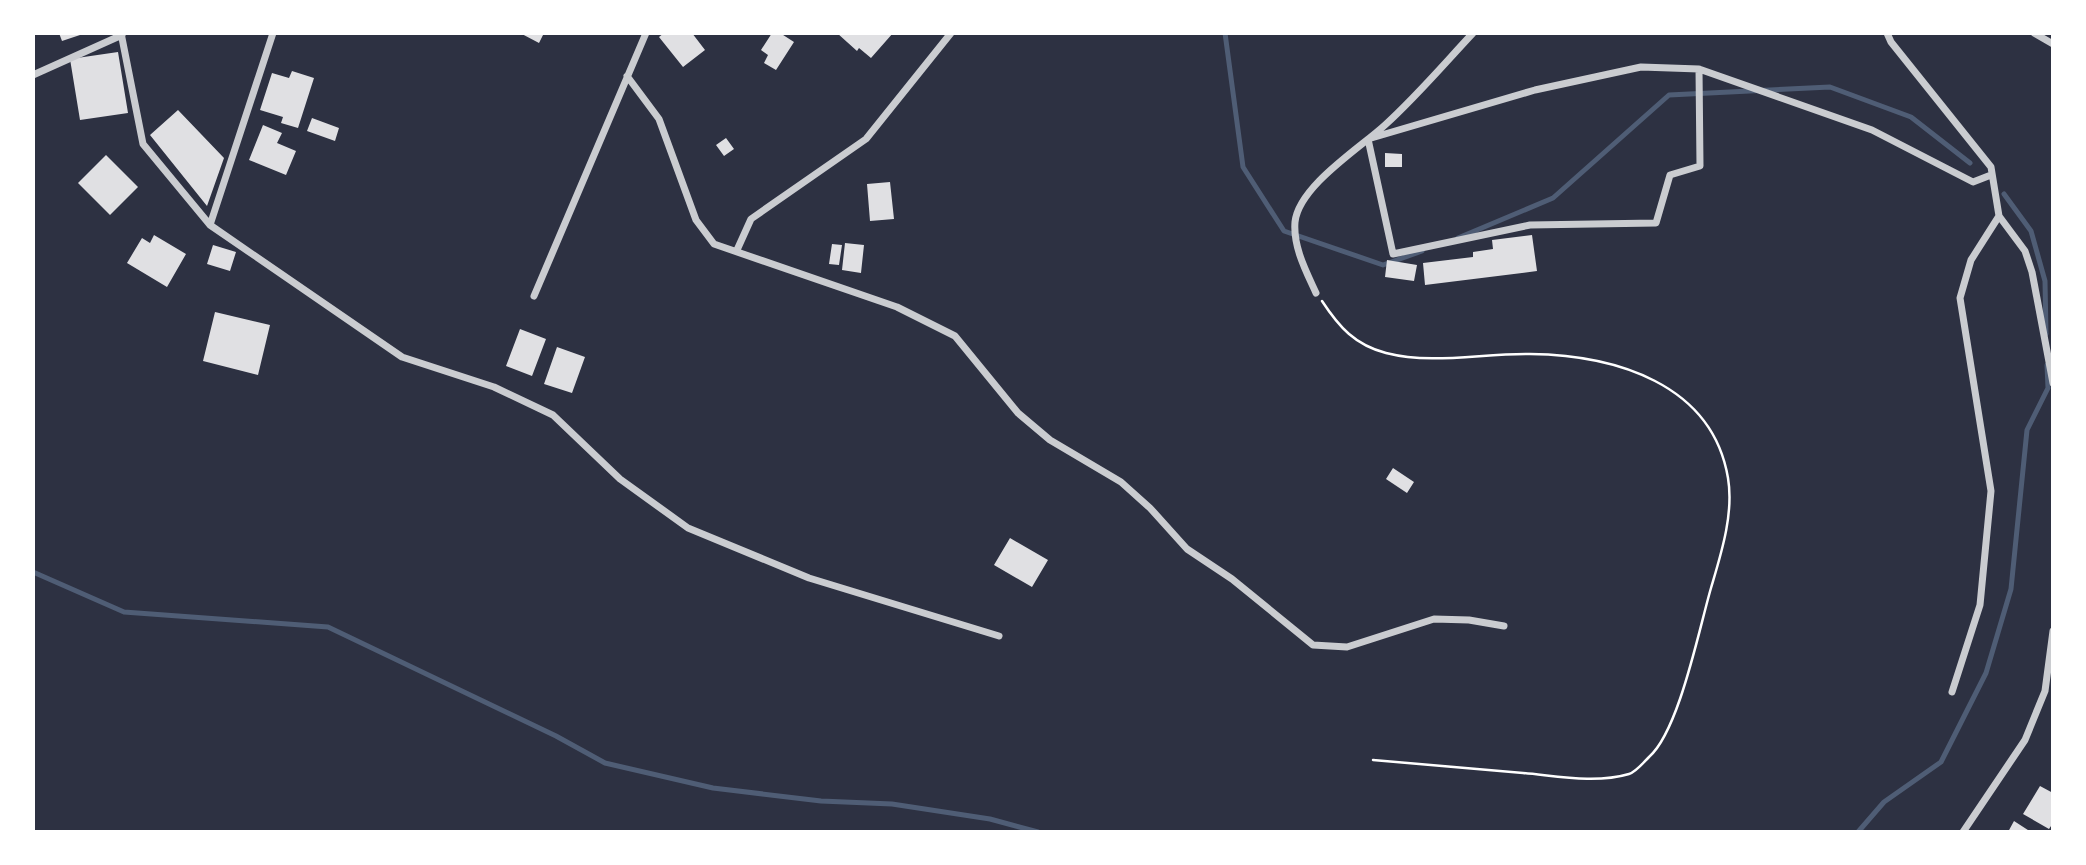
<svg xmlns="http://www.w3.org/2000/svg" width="2086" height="865" font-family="'Sofia Sans Condensed',sans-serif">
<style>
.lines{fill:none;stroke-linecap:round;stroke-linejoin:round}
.stream{stroke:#4f5d75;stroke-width:5}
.building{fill:#e0e0e3}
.path{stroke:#fff;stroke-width:2.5}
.minor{stroke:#caccd0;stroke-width:7}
</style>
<rect width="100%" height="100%" fill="#2d3142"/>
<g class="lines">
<path class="stream" d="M1225,33L1243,167L1284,231L1383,265L1422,251
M2004,194L2031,231L2045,281L2046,334
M1458,238L1553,198L1669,95L1830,87L1911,117L1970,163
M33,572L124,612L328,627L556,736L605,763L713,788L821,801L892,804L990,819L1038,832
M1858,832L1884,802L1941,762L1986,673L2011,589L2027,430L2048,388L2047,365"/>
</g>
<path class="building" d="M59,33H83V34L62,41Z
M520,33H544L539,43Z
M664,33H692L705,50L683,67L659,37Z
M772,33H780L794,42L776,70L764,63L768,55L761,50Z
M837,33H893L871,58L859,48L857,51Z
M118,52L128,113L80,120L70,59Z
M292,71L314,78L298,128L281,123L283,117L260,110L272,73L289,78Z
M178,110L224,158L207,206L150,135Z
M312,118L339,128L335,141L307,131Z
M263,125L282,133L277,143L296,151L286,175L249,160Z
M726,138L734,149L724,156L716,145Z
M1385,153L1402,154V167H1385Z
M106,155L138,187L110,215L78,183Z
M890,182L894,219L870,221L867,184Z
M154,235L186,254L167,287L127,263L142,238L150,243Z
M1532,235L1537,271L1425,285L1423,263L1473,257V252L1493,249L1492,240Z
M845,243L864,245L861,273L842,270Z
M832,244L842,245L839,265L829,264Z
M213,245L236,252L230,271L207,264Z
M1387,260L1417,265L1414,281L1385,277Z
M215,312L270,325L258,375L203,361Z
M520,329L546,339L532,376L506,366Z
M557,347L585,357L572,393L544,384Z
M1393,468L1414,482L1407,493L1386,479Z
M1010,538L1048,560L1032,587L994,565Z
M2040,786L2053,793V823L2049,829L2023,814Z
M2014,821L2031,832H2008Z"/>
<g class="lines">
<path class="path" d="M1322,301C1339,327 1355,345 1386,353C1433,365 1482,353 1530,354C1614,355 1712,383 1728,478C1734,514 1721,554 1711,588C1699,629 1679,731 1649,757C1643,763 1636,772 1629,774C1595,784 1557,776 1523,773C1473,769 1423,764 1373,760"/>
<path class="minor" d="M121,33L143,144L210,225L402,357L494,387L553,415L620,479L688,528L809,578L999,636
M1887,33L1891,42L1991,167L1999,216L1971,260L1960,298L1991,491L1980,605L1952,692
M2034,33L2053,44
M1699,69L1700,166L1670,175L1656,223L1530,225L1393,254L1368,139L1535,90L1641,67L1699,69L1872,130L1973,182L1991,175
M33,75L122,35
M627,76L659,119L696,220L714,244L897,307L955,336L1018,413L1050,440L1121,482L1150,508L1187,549L1232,579L1313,645L1347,647L1434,619L1469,620L1504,626
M1999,216L2025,251L2032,272L2053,383
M210,225L273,33
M737,250L751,219L866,139L951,33
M1316,293C1306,271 1293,247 1295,222C1299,186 1360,148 1385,125C1416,97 1444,64 1473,33
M534,296L646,33
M1963,832L2025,740L2045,691L2053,631"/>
</g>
<rect width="2086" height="865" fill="none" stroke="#ffffff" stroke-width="70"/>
</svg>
